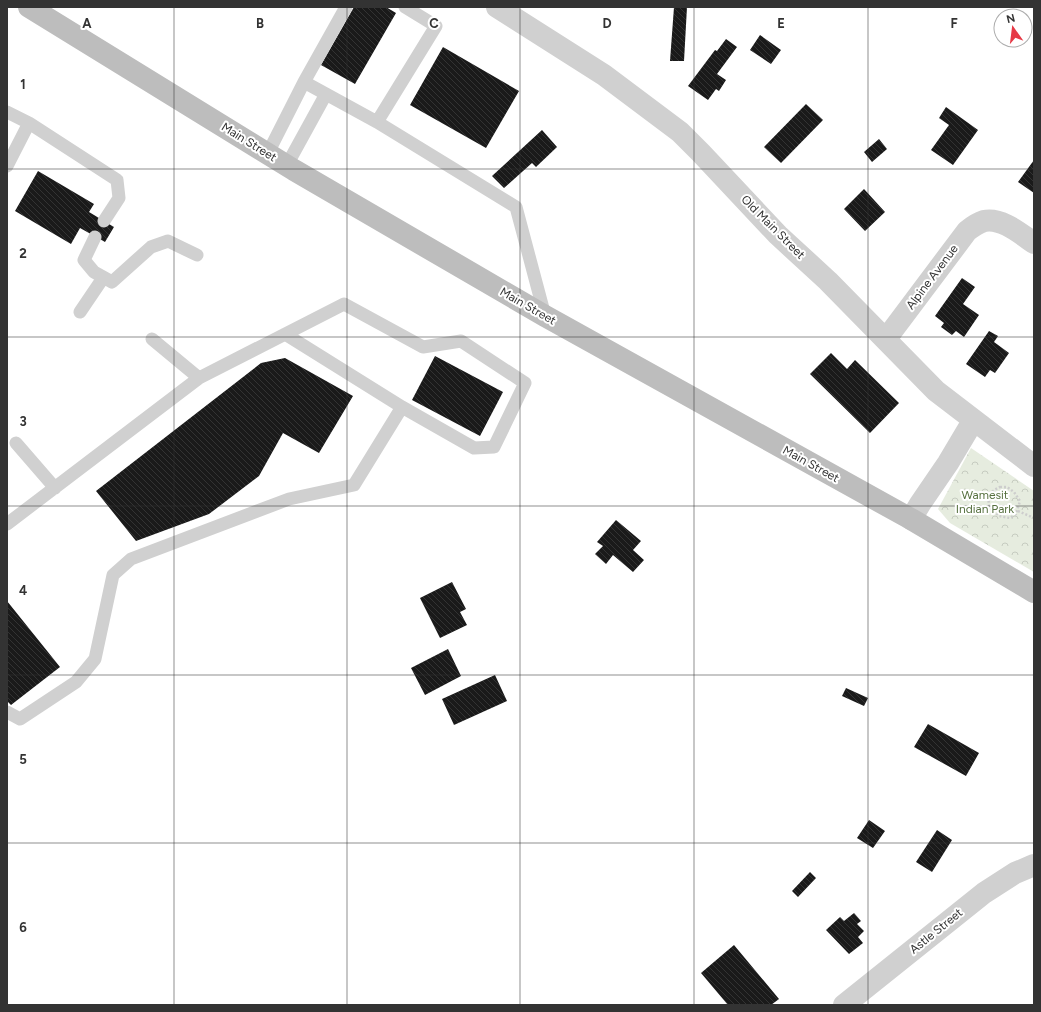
<svg xmlns="http://www.w3.org/2000/svg" width="1041" height="1012" font-family="Figtree,sans-serif">
	<defs>
		<pattern id="park-crowns" width="20" height="18" patternUnits="userSpaceOnUse"><rect width="20" height="18" fill="#e6ecdf"/><path d="M2 6a3 3 0 1 1 6 0M12 15a3 3 0 1 1 6 0" fill="none" stroke="#c6cbc0"/></pattern>
		<pattern id="building-back-hatch" width="6" height="6" patternUnits="userSpaceOnUse"><rect width="6" height="6" fill="#1a1a1a"/><path d="M-1 5l2 2M0 0l6 6M5-1l2 2" fill="none" stroke="#333"/></pattern>
	</defs>
	<rect width="100%" height="100%" fill="#fff"/>
	<!-- park -->
	<path fill="url(#park-crowns)" d="M971 448 1034 491V572L950 523 938 509Z"/>
	<!-- building -->
	<path fill="url(#building-back-hatch)" d="M354 7H386L396 13 355 84 321 65Z
		M674 7H687L684 61H670Z
		M760 35 781 50 771 64 750 50Z
		M726 39 737 47 717 74 726 80 719 91 716 89 708 100 688 86 715 50 717 51Z
		M443 47 519 91 486 148 410 105Z
		M806 104 823 120 781 163 764 147Z
		M946 107 978 130 953 165 931 150 949 125 939 118Z
		M542 130 557 147 536 167 532 163 504 188 492 176Z
		M879 139 887 149 872 162 864 152Z
		M1034 160V193L1018 182Z
		M38 171 94 204 89 212 114 227 105 242 80 228 71 244 15 211Z
		M864 189 885 212 865 231 844 209Z
		M962 278 975 287 963 304 979 315 964 337 956 331 952 335 941 327 944 323 935 316Z
		M989 331 998 336 994 342 1009 353 995 373 990 370 985 377 966 364Z
		M831 353 847 369 855 360 899 403 870 433 810 374Z
		M435 356 503 392 480 436 412 400Z
		M285 358 353 396 319 453 283 433 259 476 209 514 136 541 96 491 261 363Z
		M616 520 641 541 633 550 644 560 633 572 613 555 606 564 595 554 603 546 597 542Z
		M452 582 466 609 460 612 467 625 440 638 420 598Z
		M7 601 60 667 11 705 7 701Z
		M448 649 461 676 425 695 411 668Z
		M495 675 507 701 454 725 442 699Z
		M846 688 868 698 864 706 842 696Z
		M928 724 979 753 966 776 914 747Z
		M869 820 885 831 873 848 857 838Z
		M937 830 952 840 932 872 916 862Z
		M810 872 816 878 798 897 792 891Z
		M854 913 861 921 857 924 864 931 858 937 863 943 849 954 826 930 840 917 844 921Z
		M734 945 779 999 771 1005H728L701 973Z"/>
	<g fill="none" stroke-linecap="round" stroke-linejoin="round">
		<!-- path -->
		<path stroke="#cdcdcd" stroke-width="2.5" stroke-dasharray="2 2" stroke-linecap="butt" d="M1000 487H1007L1014 492 1020 501 1016 514 1010 518 999 516 989 507C988 496 989 492 1000 487Z
			M1018 511 1034 518"/>
		<!-- service -->
		<path stroke="#d0d0d0" stroke-width="13" d="M405 7 436 26 377 122 516 207 545 316
			M304 82 377 122
			M7 112 29 123 117 180 119 198 104 221
			M268 153 304 82 346 7
			M287 165 326 94
			M7 166 29 123
			M95 237 84 260 94 272 112 282 151 247 168 241 197 255
			M80 312 103 278
			M199 378 344 304 423 347 461 341 525 383 494 447 474 448 402 407 285 334
			M16 443 55 488
			M7 524 199 378 152 339
			M7 712 20 719 76 682 95 659 113 575 131 559 289 499 354 485 402 407"/>
		<!-- minor -->
		<path stroke="#d0d0d0" stroke-width="22" d="M497 7 604 75 680 132 701 153 778 235 828 281 936 391 1034 466
			M886 339 967 231C972 227 978 223 984 221 1001 217 1021 234 1034 243
			M911 519 920 504 948 463 973 421"/>
		<!-- tertiary -->
		<path stroke="#d0d0d0" stroke-width="22" d="M844 1005 984 893 1015 873 1034 865"/>
		<!-- secondary -->
		<path stroke="#bdbdbd" stroke-width="22" d="M29 7 294 170 545 316 911 519 1034 592"/>
	</g>
	<!-- grid -->
	<path fill="none" stroke="#333" stroke-width="1" stroke-opacity="0.55" d="M174 7V1005M347 7V1005M520 7V1005M694 7V1005M868 7V1005M7 169H1034M7 337H1034M7 506H1034M7 675H1034M7 843H1034"/>
	<g text-anchor="middle" dominant-baseline="central" stroke-width="4" stroke-linejoin="round" paint-order="stroke">
		<!-- street labels -->
		<g font-size="12" fill="#333" stroke="#fff">
			<text transform="translate(249 142) rotate(32)">Main Street</text>
			<text transform="translate(773 227) rotate(45)">Old Main Street</text>
			<text transform="translate(932 277) rotate(-53)">Alpine Avenue</text>
			<text transform="translate(528 306) rotate(30)">Main Street</text>
			<text transform="translate(811 464) rotate(29)">Main Street</text>
			<text transform="translate(936 931) rotate(-39)">Astle Street</text>
		</g>
		<!-- park labels -->
		<g font-size="12" fill="#56703f" stroke="#fff">
			<text x="985" y="495">Wamesit<tspan x="985" dy="14">Indian Park</tspan></text>
		</g>
	</g>
	<g font-size="13" text-anchor="middle" font-weight="bold" fill="#333" stroke="#fff" stroke-width="4" stroke-linejoin="round" paint-order="stroke">
		<text x="87" y="28">A</text>
		<text x="260" y="28">B</text>
		<text x="434" y="28">C</text>
		<text x="607" y="28">D</text>
		<text x="781" y="28">E</text>
		<text x="954" y="28">F</text>
		<text x="23" y="89">1</text>
		<text x="23" y="258">2</text>
		<text x="23" y="426">3</text>
		<text x="23" y="595">4</text>
		<text x="23" y="764">5</text>
		<text x="23" y="932">6</text>
	</g>
	<!-- border -->
	<rect width="1041" height="1012" fill="none" stroke="#333333" stroke-width="16"/>
	<!-- north arrow -->
	<g transform="translate(1013 28) rotate(346)"><circle r="19" fill="#ffffff" stroke="#adadad"/>
	<path d="M0-3L7 15L0 10L-7 15Z" fill="#e63946"/>
	<text y="-6" font-size="11" font-weight="bold" text-anchor="middle" fill="#333333">N</text>
	</g>
</svg>
